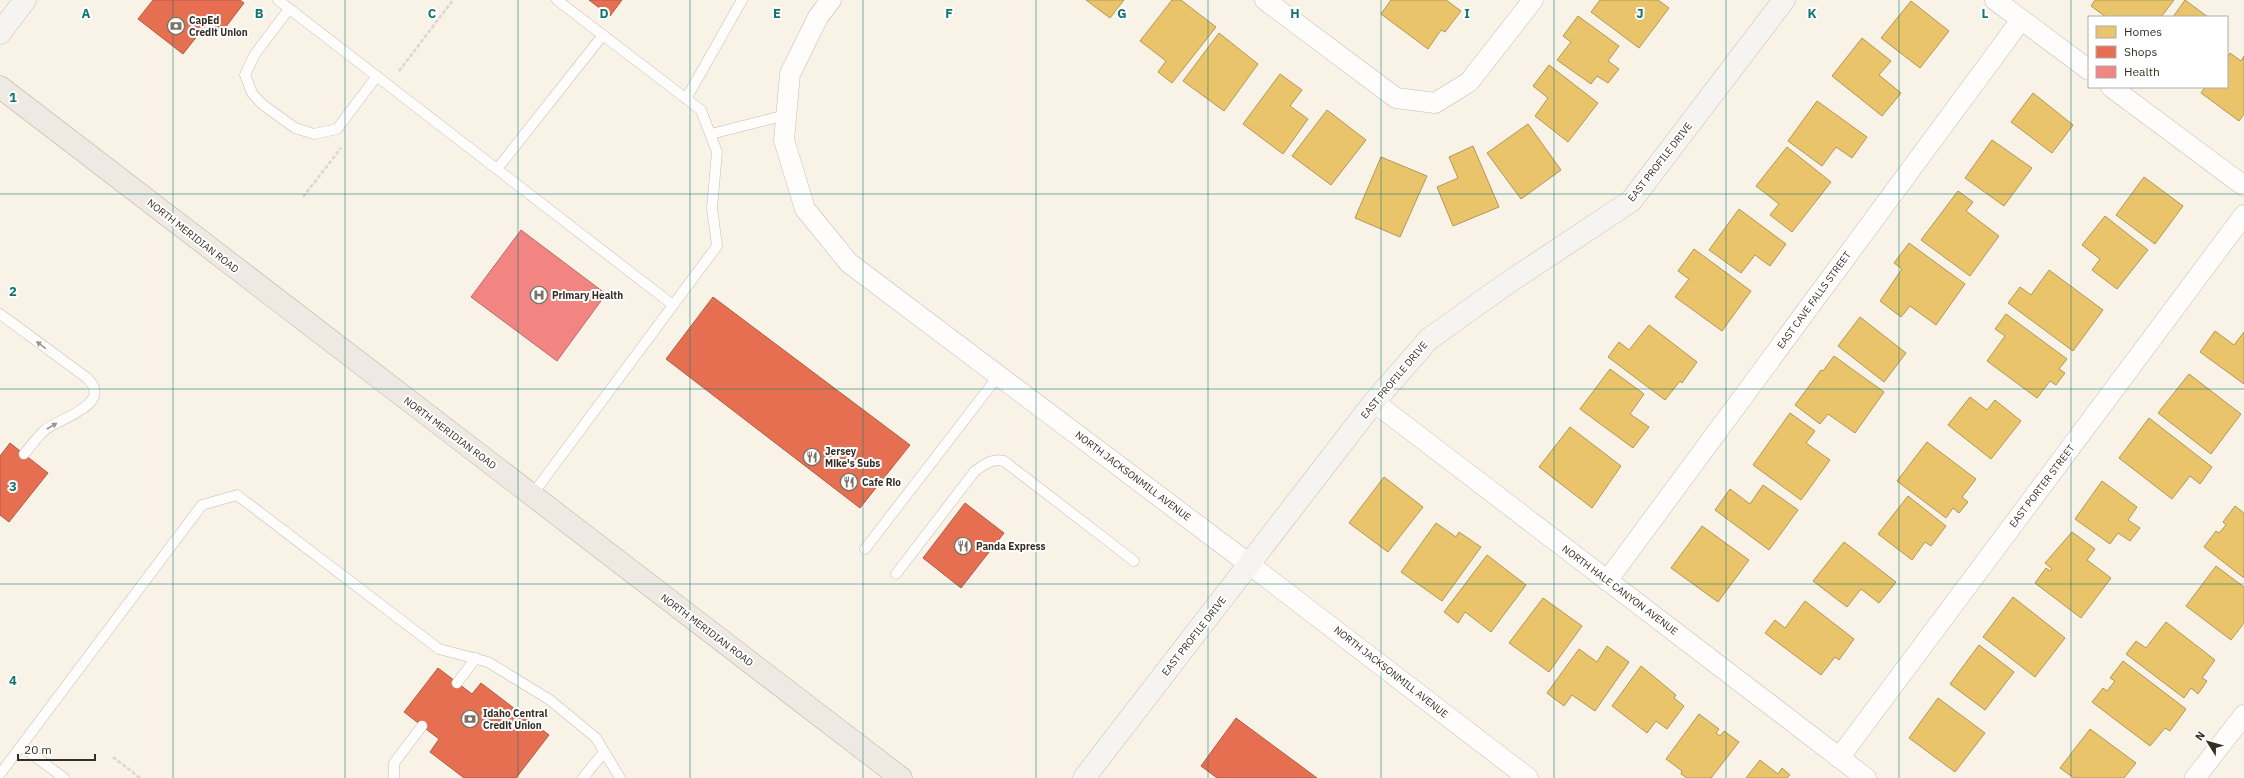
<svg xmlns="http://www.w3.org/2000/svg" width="2244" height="778" font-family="'IBM Plex Sans',sans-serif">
	<rect width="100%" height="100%" fill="#f8f2e7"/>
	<!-- homes -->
	<path fill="#e9c46a" stroke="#b49755" d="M1086 0H1124L1110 18Z
		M1172 0H1181L1216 27 1172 83 1158 72 1166 61 1140 41Z
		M1391 0H1446L1461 11 1445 32 1441 30 1428 49 1381 14Z
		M1600 0H1658L1669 8 1639 48 1591 12Z
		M2095 0H2174L2161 17H2106L2091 6Z
		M2185 0 2208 17H2173Z
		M1911 1 1949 31 1920 68 1881 38Z
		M1578 16 1619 46 1608 61 1619 69 1608 83 1597 76 1591 84 1557 60 1571 42 1563 36Z
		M1219 33 1258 64 1224 111 1183 81Z
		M1862 38 1891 61 1879 75 1901 93 1882 116 1832 76Z
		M2230 53 2241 61 2244 56V114L2239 121 2201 93 2205 87H2227V58Z
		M1549 65 1598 103 1568 142 1535 116 1548 98 1533 86Z
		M1280 74 1302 90 1290 106 1308 119 1283 154 1243 124Z
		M2033 93 2073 125 2052 153 2011 122Z
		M1817 101 1867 137 1852 158 1836 147 1822 166 1788 141Z
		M1327 110 1366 140 1331 185 1292 156Z
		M1528 124 1561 170 1521 199 1487 153Z
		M1992 140 2032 168 2004 206 1965 178Z
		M1473 146 1499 207 1453 226 1437 187 1458 178 1449 157Z
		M1787 147 1831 182 1792 232 1770 215 1779 204 1756 186Z
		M1381 157 1427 176 1400 237 1355 218Z
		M2144 177 2183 206 2155 244 2116 215Z
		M1958 191 1973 202 1966 211 1999 236 1970 276 1921 240Z
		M1739 209 1786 244 1770 266 1755 255 1741 273 1709 250Z
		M2105 216 2148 250 2117 289 2092 270 2100 259 2082 245Z
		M1909 243 1965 284 1936 325 1910 306 1901 317 1880 301 1902 269 1894 263Z
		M1694 249 1751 291 1722 331 1675 297 1689 279 1678 271Z
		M2049 270 2103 310 2073 351 2008 303 2020 287 2031 295Z
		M2006 314 2067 359 2059 369 2065 373 2056 385 2050 381 2037 398 1987 361 2005 336 1995 329Z
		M1860 317 1906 353 1884 382 1838 346Z
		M1649 325 1697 362 1682 383 1680 381 1665 400 1608 357 1619 342 1629 350Z
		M2215 331 2234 345 2244 332V384L2200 352Z
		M1834 356 1884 392 1855 433 1828 414 1820 424 1795 405 1821 370 1823 371Z
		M1610 369 1644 394 1630 414 1649 427 1633 448 1580 409Z
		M2189 374 2241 414 2211 454 2158 413Z
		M1970 397 1987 410 1995 400 2021 421 1991 459 1948 425Z
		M1790 413 1815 431 1806 443 1830 460 1801 500 1753 465Z
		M2149 418 2212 467 2200 484 2190 476 2172 499 2119 458Z
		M1570 427 1621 466 1592 508 1539 467Z
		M1927 442 1976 479 1962 497 1968 502 1959 513 1953 508 1946 518 1897 481Z
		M1384 477 1423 507 1388 552 1349 523Z
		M2102 481 2137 507 2128 520 2140 528 2130 541 2118 533 2110 544 2075 519Z
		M1763 485 1798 510 1769 550 1715 510 1730 489 1750 504Z
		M1908 496 1946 526 1931 546 1925 542 1912 560 1878 534Z
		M2235 506 2244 513V578L2204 547 2216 531 2219 533 2226 525 2223 522Z
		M1436 523 1456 537 1459 532 1481 547 1442 601 1401 572Z
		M1702 526 1749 560 1718 602 1671 568Z
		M2072 532 2095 549 2087 560 2111 578 2081 618 2035 583 2046 568 2050 571 2052 569 2045 563Z
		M1844 542 1896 582 1879 603 1861 589 1847 607 1813 581Z
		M1487 555 1526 585 1491 632 1465 612 1458 623 1444 612Z
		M2216 566 2244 587V623L2231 640 2186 606Z
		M2013 597 2065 638 2035 677 1983 637Z
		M1543 598 1582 626 1549 672 1509 643Z
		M1805 601 1854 639 1839 660 1835 657 1821 675 1765 633 1775 620 1785 628Z
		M2166 622 2215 660 2202 678 2207 681 2198 694 2191 688 2184 698 2126 654 2136 641 2146 648Z
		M1979 645 2014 672 1985 710 1950 684Z
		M1607 646 1629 662 1595 711 1572 695 1564 706 1547 693 1579 649 1597 662Z
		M2123 661 2186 709 2170 731 2165 728 2150 746 2092 702 2103 688 2107 691 2115 681 2110 678Z
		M1641 666 1676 695 1674 698 1684 706 1667 729 1656 721 1647 733 1612 706Z
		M1938 698 1985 733 1955 772 1909 738Z
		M1699 714 1719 729 1716 733 1720 736 1724 731 1739 742 1711 778H1687L1681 774 1682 771 1666 759Z
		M2090 729 2136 763 2124 778H2074L2060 768Z
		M1760 760 1778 774 1782 768 1790 775 1787 778H1746Z"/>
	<!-- shops -->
	<path fill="#e76f51" stroke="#b25c44" d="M153 0H240L244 3 222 32 209 21 183 54 138 19Z
		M589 0H622L610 16Z
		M713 297 910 445 860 508 666 359Z
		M10 443 48 473 9 522 0 515V456Z
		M965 503 1004 533 961 588 923 558Z
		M438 668 472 694 481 683 549 735 516 778H464L430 752 439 739 404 712Z
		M1236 718 1317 778H1217L1201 766Z"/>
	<!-- health -->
	<path fill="#f28482" stroke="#ba6a66" d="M521 230 606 294 557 361 471 297Z"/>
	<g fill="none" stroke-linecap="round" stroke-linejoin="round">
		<defs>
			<path id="lane" d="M278 0 673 305
				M289 9 255 54 245 75 252 93 262 104 295 128 314 134 337 129 377 76
				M686 99 742 0
				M711 134 786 115
				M497 169 603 35
				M0 314 87 378C115 404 58 419 45 430 37 437 31 446 24 454
				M532 495 717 246 712 208 717 152 701 110 557 0
				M865 549 999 375
				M896 574 975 471C985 464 992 458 1004 461L1134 561
				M457 683 476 658
				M21 746 64 778
				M0 774 202 505 237 495 439 649 488 662 550 700 596 738 620 778
				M394 778V763L422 726
				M583 778 604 752"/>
			<path id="street" d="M831 0 818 17 790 74 784 140 805 209 849 263 1249 564 1528 778
				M1265 0 1396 98 1435 103 1469 82 1533 0
				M1995 0 2089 70
				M2111 87 2244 186
				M1374 402 1866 778
				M1607 581 2021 20
				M1839 758 2244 215
				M2195 778 2244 715"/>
			<path id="secondary" d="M0 33 25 0
				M1084 778 1374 402 1429 339 1506 284 1631 201 1784 0"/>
			<path id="primary" d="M0 87 901 778"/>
		</defs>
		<!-- lane casing -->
		<use href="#lane" stroke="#c4beb4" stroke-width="11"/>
		<!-- street casing -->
		<use href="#street" stroke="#c4beb4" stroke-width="21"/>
		<!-- secondary casing -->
		<use href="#secondary" stroke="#c4beb4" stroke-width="23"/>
		<!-- primary casing -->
		<use href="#primary" stroke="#b8aea1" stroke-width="23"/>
		<!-- path -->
		<path stroke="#d9d7d3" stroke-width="2.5" stroke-dasharray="4 2" stroke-linecap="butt" d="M399 71 453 0
			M303 197 341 148
			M113 757 140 778"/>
		<!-- lane -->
		<use href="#lane" stroke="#fefdfb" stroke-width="10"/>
		<!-- street -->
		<use href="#street" stroke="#fefdfb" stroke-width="20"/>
		<!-- secondary -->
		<use href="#secondary" stroke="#f6f4f0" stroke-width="22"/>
		<!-- primary -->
		<use href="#primary" stroke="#eeeae3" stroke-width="22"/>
	</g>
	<!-- one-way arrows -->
	<defs><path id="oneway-solid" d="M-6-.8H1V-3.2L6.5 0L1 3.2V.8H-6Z"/></defs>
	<g fill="#9a9690">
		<use href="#oneway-solid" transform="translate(41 345) rotate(-143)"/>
		<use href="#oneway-solid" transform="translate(52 426) rotate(-30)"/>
	</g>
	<!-- grid -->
	<path fill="none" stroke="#0f766e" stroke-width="1" stroke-opacity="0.55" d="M173 0V778M345 0V778M518 0V778M690 0V778M863 0V778M1036 0V778M1208 0V778M1381 0V778M1554 0V778M1726 0V778M1899 0V778M2071 0V778M0 194H2244M0 389H2244M0 584H2244"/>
	<!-- icons -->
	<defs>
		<symbol id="bank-ring" viewBox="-11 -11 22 22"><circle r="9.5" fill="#fff" stroke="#7b7368" stroke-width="1.5"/><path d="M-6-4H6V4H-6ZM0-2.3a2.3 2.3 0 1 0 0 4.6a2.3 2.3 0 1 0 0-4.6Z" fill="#7b7368"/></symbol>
		<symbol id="hospital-ring" viewBox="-11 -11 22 22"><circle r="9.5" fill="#fff" stroke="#7b7368" stroke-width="1.5"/><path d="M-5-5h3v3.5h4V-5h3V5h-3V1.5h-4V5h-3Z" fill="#7b7368"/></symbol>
		<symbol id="restaurant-ring" viewBox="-11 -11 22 22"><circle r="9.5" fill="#fff" stroke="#7b7368" stroke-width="1.5"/><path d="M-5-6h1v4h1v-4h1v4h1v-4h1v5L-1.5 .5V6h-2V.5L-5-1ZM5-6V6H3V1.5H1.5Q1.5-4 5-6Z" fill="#7b7368"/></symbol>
	</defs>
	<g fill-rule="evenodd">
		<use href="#bank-ring" x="166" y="16" width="20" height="20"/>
		<use href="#hospital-ring" x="529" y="285" width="20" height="20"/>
		<use href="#restaurant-ring" x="802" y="447" width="20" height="20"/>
		<use href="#restaurant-ring" x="839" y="472" width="20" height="20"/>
		<use href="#restaurant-ring" x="953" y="536" width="20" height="20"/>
		<use href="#bank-ring" x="460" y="709" width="20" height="20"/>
	</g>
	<g text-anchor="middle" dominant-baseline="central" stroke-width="4" stroke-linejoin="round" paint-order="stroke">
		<!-- poi labels -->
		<g font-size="10" font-weight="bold" fill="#372f24" stroke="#fff" text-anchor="start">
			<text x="189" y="20">CapEd<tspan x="189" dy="12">Credit Union</tspan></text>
			<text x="552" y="295">Primary Health</text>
			<text x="825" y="451">Jersey<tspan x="825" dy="12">Mike's Subs</tspan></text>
			<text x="862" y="482">Cafe Rio</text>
			<text x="976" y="546">Panda Express</text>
			<text x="483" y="713">Idaho Central<tspan x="483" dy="12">Credit Union</tspan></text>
		</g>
		<!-- street labels -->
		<g font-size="10" fill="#372f24" stroke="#fff">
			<text transform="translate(1660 162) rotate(-52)">EAST PROFILE DRIVE</text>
			<text transform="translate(193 236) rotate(38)">NORTH MERIDIAN ROAD</text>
			<text transform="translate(1814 300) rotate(-54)">EAST CAVE FALLS STREET</text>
			<text transform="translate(1394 380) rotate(-50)">EAST PROFILE DRIVE</text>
			<text transform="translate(450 433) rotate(37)">NORTH MERIDIAN ROAD</text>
			<text transform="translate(1133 476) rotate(37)">NORTH JACKSONMILL AVENUE</text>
			<text transform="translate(2042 486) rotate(-53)">EAST PORTER STREET</text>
			<text transform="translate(1620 590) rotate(37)">NORTH HALE CANYON AVENUE</text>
			<text transform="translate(707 630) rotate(37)">NORTH MERIDIAN ROAD</text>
			<text transform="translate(1194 636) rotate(-52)">EAST PROFILE DRIVE</text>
			<text transform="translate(1391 672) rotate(38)">NORTH JACKSONMILL AVENUE</text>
		</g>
	</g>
	<g font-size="13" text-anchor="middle" font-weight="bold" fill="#0f766e" stroke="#fff" stroke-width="4" stroke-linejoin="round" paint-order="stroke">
		<text x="86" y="18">A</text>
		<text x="259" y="18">B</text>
		<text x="432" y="18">C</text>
		<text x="604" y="18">D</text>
		<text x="777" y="18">E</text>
		<text x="949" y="18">F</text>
		<text x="1122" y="18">G</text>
		<text x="1295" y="18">H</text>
		<text x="1467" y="18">I</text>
		<text x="1640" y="18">J</text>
		<text x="1812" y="18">K</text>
		<text x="1985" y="18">L</text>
		<text x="13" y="102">1</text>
		<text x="13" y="296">2</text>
		<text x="13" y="491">3</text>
		<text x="13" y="685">4</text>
	</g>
	<!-- legend -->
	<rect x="2088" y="16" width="140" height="72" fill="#ffffff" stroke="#afaca7"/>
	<rect x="2096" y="26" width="20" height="12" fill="#e9c46a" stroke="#afaca7"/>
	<text x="2124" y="36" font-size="12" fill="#372f24">Homes</text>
	<rect x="2096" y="46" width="20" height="12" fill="#e76f51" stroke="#afaca7"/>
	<text x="2124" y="56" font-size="12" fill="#372f24">Shops</text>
	<rect x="2096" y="66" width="20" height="12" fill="#f28482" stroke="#afaca7"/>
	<text x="2124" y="76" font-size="12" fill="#372f24">Health</text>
	<!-- north arrow -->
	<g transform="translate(2208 742) rotate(307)" stroke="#ffffff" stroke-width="3" paint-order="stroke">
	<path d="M0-3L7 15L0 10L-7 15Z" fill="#372f24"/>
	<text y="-6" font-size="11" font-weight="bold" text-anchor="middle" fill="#372f24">N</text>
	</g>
	<!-- scale -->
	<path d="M18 754v6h77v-6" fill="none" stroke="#372f24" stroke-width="2"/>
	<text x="24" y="754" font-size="12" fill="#372f24" stroke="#ffffff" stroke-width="3" paint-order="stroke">20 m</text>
</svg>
